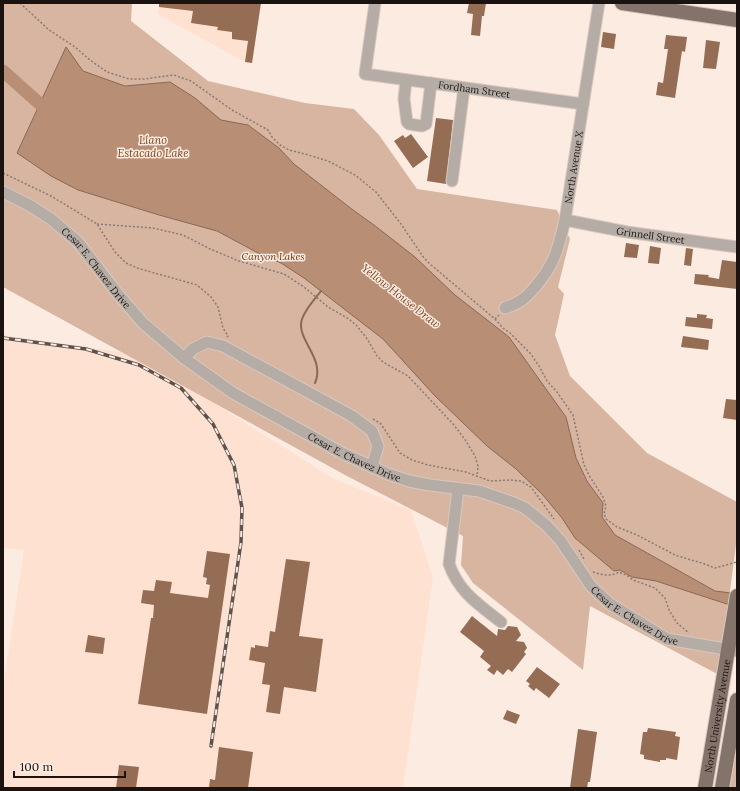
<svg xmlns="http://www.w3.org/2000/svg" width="740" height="791" font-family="Lora,serif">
	<rect width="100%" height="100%" fill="#fcebe1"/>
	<!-- built -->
	<path fill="#fee1d1" d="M159 3H261L252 63 245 62 157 14 159 9Z
		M3 335 121 352 204 397 334 479 411 510 433 577 403 788H3V688L24 550 3 548Z"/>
	<!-- green -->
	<path fill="#d7b5a1" d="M3 3H132L131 21 208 81 305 103 354 109 379 135 417 189 557 210 570 239 558 287 564 294 555 335 570 376 647 453 737 502V537L719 675 590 606 583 670 473 583 461 565 463 536 347 476 3 287Z
		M737 745V788H730Z"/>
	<!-- water -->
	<path fill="#b88e75" stroke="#896956" d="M66 47 83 71 125 86 170 82 195 98 221 120 248 125 279 148 294 164 353 210 374 225 415 257 455 295 509 337 551 396 566 417 576 458 587 481 603 503 602 517 615 535 715 591 731 593 730 605 656 581 632 577 620 570 614 571 575 538 562 518 542 494 516 469 487 446 435 396 383 339 304 278 281 263 260 254 217 231 159 215 78 190 51 176 17 153Z"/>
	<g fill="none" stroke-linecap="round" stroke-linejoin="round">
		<!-- stream -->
		<path stroke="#896956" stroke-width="2" d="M315 383C326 358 295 339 302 319 306 308 314 300 321 291"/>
		<!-- river -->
		<path stroke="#b88e75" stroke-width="13" d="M3 71 40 104 56 111"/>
	</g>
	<!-- building -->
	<path fill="#956d55" d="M159 3H261L252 63 245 62 248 41 232 39V32L217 30 218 27 191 23 193 11 159 7Z
		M469 3H486L484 16H482L480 36 471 35 473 14 467 13Z
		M603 32 616 34 614 49 601 47Z
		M666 35 687 37 685 52 682 51 675 98 656 95 658 82 663 83 668 49H664Z
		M706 40 720 42 716 69 703 68Z
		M436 118 453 120 446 184 427 181Z
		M411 134 428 157 413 168 394 141 403 135 405 138Z
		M626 243 639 245 637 258 624 257Z
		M650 246 661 248 659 264 648 263Z
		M686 248 693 249 691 266 684 265Z
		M722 260 737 262V289L694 284 695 274 709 275 708 277 719 279Z
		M697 314 707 315 706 318 713 319 712 329 685 326 686 317 697 318Z
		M683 336 709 340 708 350 681 347Z
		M726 399 737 400V420L723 418Z
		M207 551 230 554 207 714 138 704 151 618H153L154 605 141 603 143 590 154 591 156 580 172 582 170 593 208 598 210 585 206 584 207 578 203 577Z
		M286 559 310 562 299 636 323 639 316 692 284 687 280 714 266 712 270 685 262 684 265 663 249 660 251 647 255 648V645L268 647 270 631 275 632Z
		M472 616 497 636 498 629 505 630 508 626 517 627 521 635 516 641 524 642 527 648 524 652 526 654 512 672 508 669 503 675 497 670 494 675 487 670 491 666 480 657 484 651 460 632Z
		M88 635 105 638 103 654 85 652Z
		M537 667 560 684 549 698 536 688 534 691 528 686 530 684 526 681Z
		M507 710 520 715 516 724 503 719Z
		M648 728 676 732 675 736 680 737 677 760 666 758V760H660V762L644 759V755L640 754 643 732H647Z
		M578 729 597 732 590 782H588L587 788H570Z
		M219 747 253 752 248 788H209L210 779 215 780Z
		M119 765 139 767 136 788H116Z"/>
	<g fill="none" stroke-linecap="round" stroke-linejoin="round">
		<defs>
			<g id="minor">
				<path id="s1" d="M375 3 365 74 583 104"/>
				<path d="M406 80 404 99 407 122 409 124 422 126 426 124 431 83"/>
				<path d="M452 181 464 88"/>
				<path id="s2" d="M3 192 29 205 51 219 78 242 117 293 143 323 184 358 233 393 342 453 388 474 409 481 430 485 479 491 514 503 525 508 546 525 560 540 591 586 610 604 667 639 737 651"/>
				<path id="s3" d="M565 220 627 232 737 247"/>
				<path id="s4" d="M505 308C519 303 525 299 535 287 555 264 558 249 565 220L599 3"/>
				<path d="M184 358 193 349 207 342 223 346 352 416 372 431 378 446 372 467"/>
				<path d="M458 489 449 564C459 592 478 604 501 622"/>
			</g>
			<g id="major">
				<path d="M622 3 737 20"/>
				<path id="s5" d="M705 788 737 596"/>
				<path d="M722 788 737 700"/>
			</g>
		</defs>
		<!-- minor casing -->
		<use href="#minor" stroke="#d8c8bf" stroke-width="13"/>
		<!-- major casing -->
		<use href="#major" stroke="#d8c8bf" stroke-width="16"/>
		<!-- path -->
		<path stroke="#877b74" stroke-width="1.5" stroke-dasharray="2 2" stroke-linecap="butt" d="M20 3 49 30 75 47 90 60 107 72 129 79H144L174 75 191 81 232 110 268 130 272 137 280 145 289 150 312 156 328 161 355 175 376 192 401 224 424 258 430 264 495 319 499 315
			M3 173 51 196 97 224 115 252 126 263 137 268 197 285 211 297 218 307 223 328 228 336 227 337
			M97 224 153 228 183 235 210 249 239 261 284 274 304 287 328 307 349 319 357 326 368 340 377 356 383 362 408 376 454 425 466 441 475 456 478 466 477 477
			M495 319 503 328 510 333 530 353 539 366 547 381 557 392 573 415 584 465 590 477 603 497 606 506 604 514 606 519 617 527 637 535 675 555 691 560 702 563 715 568 737 562
			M373 419 381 424 400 453 412 460 428 465 466 472 490 481 510 480 521 481 531 487 554 519
			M579 550 584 559
			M593 572C602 575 611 577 619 572L628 576 633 580 655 588 665 598 669 610 677 623 689 633"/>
		<!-- minor -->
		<use href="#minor" stroke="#b5aca6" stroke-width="11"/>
		<!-- major -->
		<use href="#major" stroke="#83736a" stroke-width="14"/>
		<defs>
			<path id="rail" d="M3 338 86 349 139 365 181 388 213 424 234 465 242 508 241 542 211 746"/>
		</defs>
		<!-- rail casing -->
		<use href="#rail" stroke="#5d534e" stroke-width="3.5"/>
		<!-- rail -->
		<use href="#rail" stroke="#fcebe1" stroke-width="2" stroke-dasharray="6" stroke-linecap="butt"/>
	</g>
	<g text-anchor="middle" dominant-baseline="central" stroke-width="3" stroke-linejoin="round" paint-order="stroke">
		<!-- street labels -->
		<g font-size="10" fill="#1a130f" stroke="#fcebe1">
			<text stroke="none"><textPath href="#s1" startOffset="182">Fordham Street</textPath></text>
			<text stroke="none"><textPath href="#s4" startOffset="165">North Avenue X</textPath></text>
			<text stroke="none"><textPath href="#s3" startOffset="87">Grinnell Street</textPath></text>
			<text stroke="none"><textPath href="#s2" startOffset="122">Cesar E. Chavez Drive</textPath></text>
			<text stroke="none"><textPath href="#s2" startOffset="446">Cesar E. Chavez Drive</textPath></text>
			<text stroke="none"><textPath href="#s2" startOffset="782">Cesar E. Chavez Drive</textPath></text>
			<text stroke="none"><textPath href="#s5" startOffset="73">North University Avenue</textPath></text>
		</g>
		<!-- park labels -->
		<g font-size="10" font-style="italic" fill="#6b350c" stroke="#fcebe1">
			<text x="273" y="256">Canyon Lakes</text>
		</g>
		<!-- water labels -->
		<g font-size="11" font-style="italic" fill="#7c441f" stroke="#fcebe1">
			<text x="153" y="140">Llano<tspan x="153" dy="13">Estacado Lake</tspan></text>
			<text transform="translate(401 296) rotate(38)">Yellow House Draw</text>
		</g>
	</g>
	<!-- border -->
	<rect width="740" height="791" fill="none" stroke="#1a130f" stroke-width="8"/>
	<!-- scale -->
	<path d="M14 771v6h111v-6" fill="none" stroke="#1a130f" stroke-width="2"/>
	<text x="20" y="771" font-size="12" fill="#1a130f" stroke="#fcebe1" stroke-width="3" paint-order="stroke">100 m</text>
</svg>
